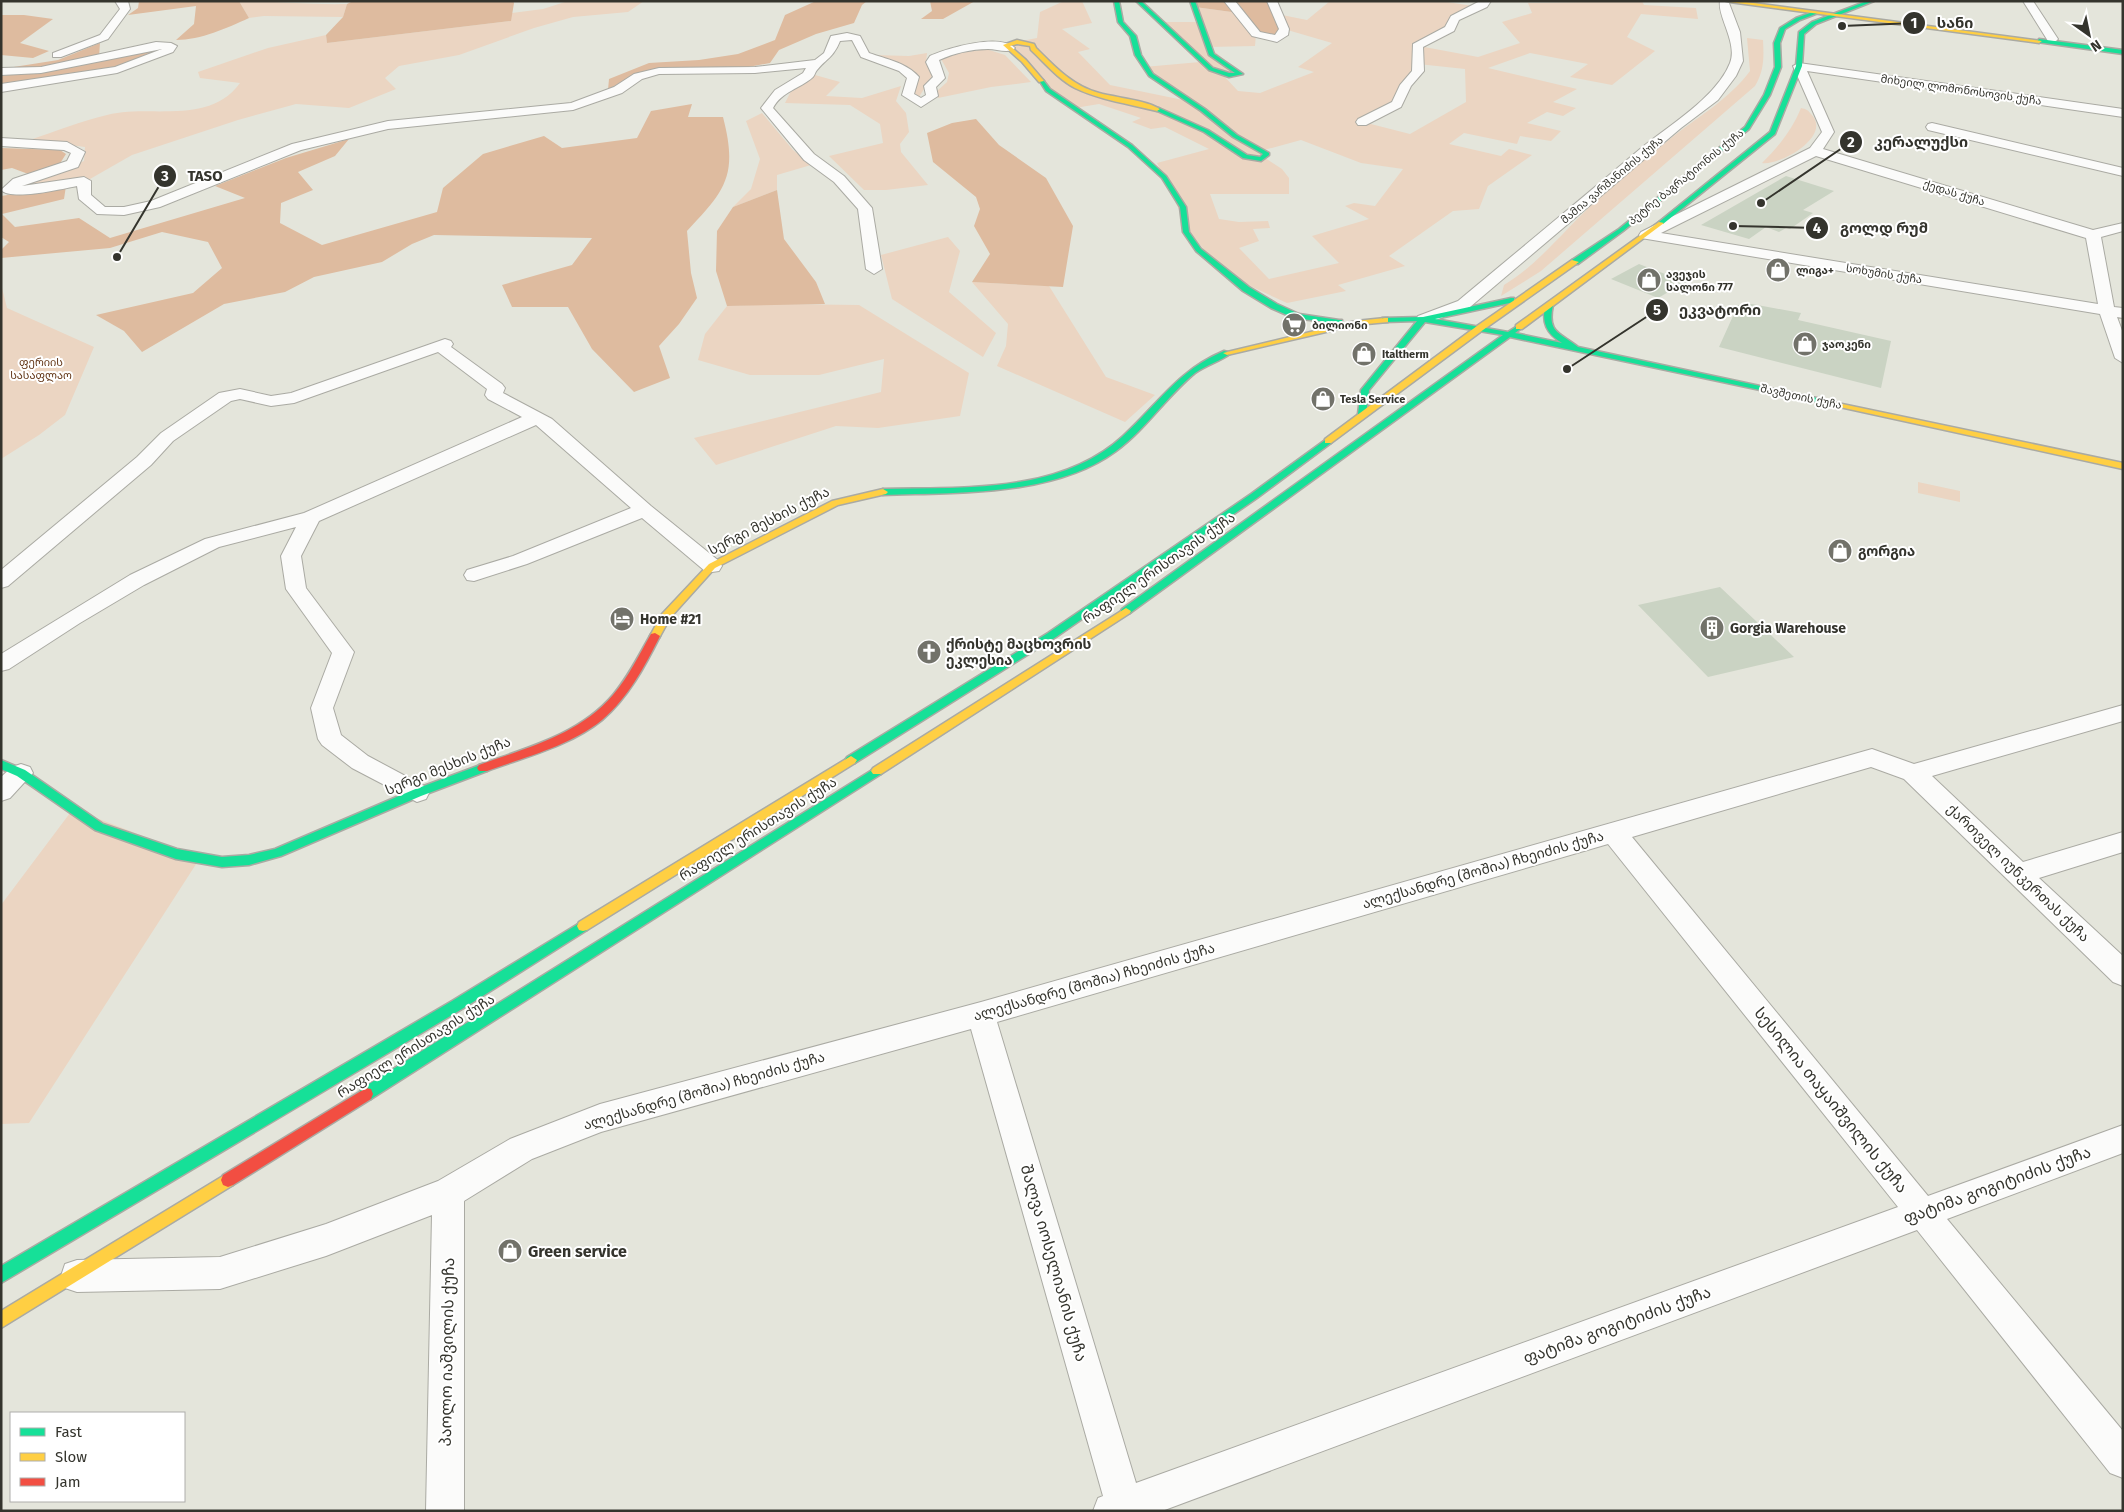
<svg xmlns="http://www.w3.org/2000/svg" width="2124" height="1512" font-family="'Fira Sans','Noto Sans Georgian',sans-serif">
	<rect width="100%" height="100%" fill="#e4e5db"/>
	<!-- green -->
	<path fill="#ebd5c2" fill-rule="evenodd" d="M239 1C275 1 311 5 347 4L343 17 264 16 249 18Z
		M568 1H644L628 12 573 17 534 28 459 55 399 66 385 78 396 89 349 108 296 104 238 120 132 155 90 179 31 187 30 183 84 161 85 147 30 140C56 131 81 121 107 115 151 104 209 126 240 83L200 78 198 72 268 48 326 35 327 43 510 21 512 13 543 9Z
		M1064 1H1082L1092 23 1062 29 1090 49 1078 52 1110 85 1188 101 1144 67 1200 62 1160 22H1197L1195 7 1239 13 1256 34 1255 46 1209 47 1237 70 1222 74 1238 91 1260 93 1314 72 1298 67 1332 43 1284 29 1277 14 1307 20 1330 1H1441L1479 7 1455 18 1450 29 1419 46 1478 57 1520 43 1502 22 1532 13 1528 3 1642 1 1644 5 1696 8 1698 19 1641 14 1627 37 1655 51 1612 85 1570 77 1588 64 1530 53 1488 68 1577 89 1553 102 1576 108 1563 116 1547 112 1527 123 1561 131 1551 141 1520 136 1517 144 1464 133 1449 144 1501 156 1509 149 1532 155 1488 186 1479 209 1453 211 1389 256 1405 266 1338 285 1346 291 1287 303 1250 286 1205 251 1189 231 1157 163 1209 149 1165 127 1151 129 1132 122 1141 118 1099 104 1075 108 1062 100 1010 43 1037 38 1040 12ZM1418 64 1465 69 1466 102 1410 134 1363 122 1397 104ZM1301 140 1361 163 1403 169 1375 206 1354 203 1345 206 1369 219 1312 236 1339 263 1269 279 1239 248 1259 241 1253 229 1270 228 1268 221 1239 222 1219 219 1210 194H1289V178L1282 169 1265 158 1264 150Z
		M1747 38 1763 40C1764 58 1764 71 1755 86L1541 271 1501 296 1504 285C1539 264 1565 229 1596 201 1621 178 1648 156 1675 135 1701 115 1730 98 1750 71Z
		M986 49 1005 55 1031 82 991 87 938 98 936 92 947 82 949 73 941 59 954 54Z
		M927 53 926 63 932 76 919 97 914 96 918 78 873 55 909 56Z
		M815 75 840 82 826 96 862 98 901 86 896 101 906 113 909 132 900 144 901 152 928 185 886 190H864L829 156 883 143 880 124 850 105 785 103 791 91Z
		M1801 108C1806 109 1808 110 1811 114 1833 136 1780 166 1762 163 1779 146 1792 130 1801 108Z
		M762 113 793 150 811 165 777 175V190L733 207 751 189 760 159 746 121Z
		M948 237 960 251 949 292 996 333 983 357 892 299 881 255Z
		M972 282 1049 286 1106 377 1155 395 1125 422 997 366 1006 346 1008 324Z
		M1 284 7 308 94 347 65 415 39 435 1 459Z
		M773 304 859 305 969 373 960 416 878 428 836 426 716 465 694 438 881 392 884 359 819 375H750L698 360 705 334 727 306Z
		M1918 482 1960 491V502L1918 493Z
		M73 809 200 858 29 1123 1 1124V905Z"/>
	<!-- forest -->
	<path fill="#debb9f" d="M139 1H239L249 18C227 28 201 40 176 40L194 24 196 6 128 15 138 8Z
		M353 1H513L514 3 511 21 327 43 326 35 343 17 347 4Z
		M816 1H867L862 5 854 23 816 34 779 50 770 63 743 68 708 67 647 71 629 77 608 90 609 79 649 63 699 60 738 54 775 40 785 15Z
		M930 1H975L943 19H921L932 11Z
		M1192 1H1272L1284 29 1277 39 1256 34 1239 13 1195 7Z
		M1 15H24L53 19 20 43 49 51 33 58 1 55Z
		M100 43 99 57 27 69H1L58 60Z
		M145 49 154 51 113 69 1 84V76L62 69Z
		M692 104 688 117H723C738 175 726 190 687 231L691 273 697 298 679 324 659 346 670 378 634 392 592 349 568 307H512L502 285 572 265 592 238 434 235 412 244 382 262 314 277 285 292 224 304 142 352 124 331 96 315 193 293 222 268 208 242 162 232 110 248 1 258V250L9 242 1 237V196L66 186 64 199 2 214 15 227 79 218 110 238 245 198 215 186 286 158 349 139 335 156 298 172 313 190 281 203 280 223 322 245 437 212 443 188 483 154 544 136 562 148 637 138 651 111Z
		M976 119 999 145 1046 178 1073 226 1063 287 972 282 990 254 974 226 980 209 976 197 933 162 927 133 952 123Z
		M1 148 60 150 66 154 59 165 31 175 12 168 1 170Z
		M777 190 784 239 816 282 825 304 727 306 716 271 717 231 733 207Z"/>
	<!-- building -->
	<path fill="#cad3c3" d="M1786 176 1834 191 1803 210 1813 213 1790 229 1786 228 1779 232 1766 227 1749 239 1701 225Z
		M1639 264 1686 282 1658 298 1611 279Z
		M1752 304 1801 313 1798 320 1891 341 1881 388 1719 347 1738 305Z
		M1720 587 1794 657 1708 677 1638 605Z"/>
	<g fill="none" stroke-linecap="round" stroke-linejoin="round">
		<defs>
			<path id="street" d="M115 1H128L130 9 108 39 61 57H53V53L100 35 120 9Z
				M1224 1H1235L1260 32 1275 35 1279 29 1267 1H1277L1289 29 1288 35 1277 42 1252 36Z
				M1480 1H1491L1487 7 1459 20 1454 31 1423 47 1424 71 1411 86 1401 107 1366 125H1358L1356 122 1358 119 1392 102 1400 85 1412 71 1413 44 1445 27 1451 16Z
				M1720 1 1729 3 1740 32 1743 61 1736 76 1718 100 1681 128 1470 307 1430 322H1418L1416 319 1418 316 1458 301C1519 250 1580 200 1640 149 1668 126 1717 97 1730 63 1738 43 1717 16 1720 1Z
				M2023 1H2033L2058 39 2056 41H2048Z
				M847 33 860 36 869 53C886 59 907 63 919 77L914 94 921 98 926 95 924 86 933 77 926 62 930 56C948 48 999 33 1015 48 1009 54 997 49 988 49 971 49 955 53 939 60L945 78 936 87 938 96 921 107 902 95 907 78 899 71 861 57 852 40 840 41C833 58 827 58 817 70 815 72 815 75 813 77 800 89 782 91 773 108L814 154 844 176 872 208 882 269 874 274 866 269 858 209 834 182 804 160 761 108 775 90 803 73 806 68 755 73 659 74 642 79 622 93 573 110 388 129 301 150 160 207 124 215 97 214 79 199 77 186C62 189 11 201 1 190L13 179 67 161 71 153 64 150 1 146V138L67 142 85 152 78 167 22 186 84 177 91 181V195L105 207H124L151 201 292 144 388 121 571 103 614 87 634 74 659 68 755 67 815 60 824 53 831 36Z
				M156 42 171 43 177 46 173 52 117 73 1 92V84L115 67 162 49 41 73 1 75V68L41 67Z
				M1799 63 2123 109V117L1807 71 1834 132 1823 149 2093 230 2123 223V231L2101 237 2114 307 2123 308V318L2117 317 2123 333V363L2115 358 2100 314 1641 238 1639 235 1641 232 1810 148 1822 132 1793 66ZM1816 156 2086 238 2098 304 1661 233Z
				M1932 123 2123 168V176L1928 130 1926 127 1928 124Z
				M445 339 451 341 453 344 451 347 502 384 505 388 503 393 552 419 651 506 719 561 722 566 719 571 712 572 705 571 642 518 527 564 474 581 467 580 464 575 467 570 513 556 631 508 536 425 319 521 301 556 306 588 354 652 333 708 341 735 368 756 426 787 429 793 426 799 417 802 352 768 322 745 318 739 311 708 332 653 286 589 281 556 296 527 219 547 144 585 80 623 9 669 1 671V654L130 575 205 539 304 513 522 417 488 399 485 395 487 389 438 352 294 403 271 406 240 399 231 401 173 441 151 465 8 586 1 588V570L137 457 161 433 219 393 240 389 271 396 291 393Z
				M2123 705V721L1932 776 2023 862 2123 832V852L2039 878 2123 956V986L2113 982 1904 779 1871 767 1632 837 1928 1196 2123 1125V1153L1947 1219 2123 1431V1478L2110 1473 1917 1230 1162 1511H1093L1098 1498 1103 1496 971 1029 601 1132 532 1159 464 1201V1511H426L432 1215 326 1256 220 1289 77 1292 65 1288 61 1276 65 1264 77 1260 220 1257 326 1224 438 1181 510 1139 600 1104 981 1002 1872 749 1914 764ZM1608 844 1898 1207 1136 1483 997 1022Z
				M21 764 30 767 33 773 10 798 1 801V777L12 767Z"/>
			<path id="fast" d="M1114 1H1119L1123 22 1136 36 1141 55 1153 74 1205 109 1237 135 1269 153V155L1261 161 1243 158 1204 132 1155 110V108H1159L1208 130 1247 155 1260 157 1263 154 1233 137 1201 111 1149 76 1135 55 1130 36 1118 22Z
				M1136 1H1141L1213 68 1229 73H1235L1209 55 1190 1H1195L1214 54 1243 74 1229 77 1209 70Z
				M1867 1H1874L1816 24 1804 34 1802 66 1775 134 1663 224H1659V222L1770 132 1796 66 1799 32 1812 22Z
				M1813 12 1818 13 1800 20 1785 29 1780 43 1781 67 1770 95 1749 129 1623 231 1578 264H1572V260L1619 229 1745 127 1764 95 1775 67 1774 43 1780 28 1796 18Z
				M2039 39 2123 50V54L2037 42Z
				M1039 80H1043L1050 89 1132 145 1166 176 1186 207 1189 232 1201 249 1249 287 1277 304 1299 314 1339 320H1342V324L1294 318 1271 308 1243 291 1196 251 1183 232 1180 207 1162 178 1128 147 1046 91Z
				M1511 298H1514V302L1435 319 1508 332 1519 325 1523 327 1515 333 1562 343C1546 333 1542 323 1545 305L1549 303 1553 305C1547 333 1559 332 1578 347L1826 400 1830 402 1826 404 1510 337 1130 613H1122L1121 611 1122 609 1503 335 1425 322 1369 390 1366 414 1362 417 1358 414 1361 390 1417 321 1385 322H1382V318L1423 317Z
				M1224 351 1231 353C1221 361 1206 365 1195 373 1166 397 1146 429 1116 451 1054 497 956 492 883 495L878 492 883 489C963 487 1060 494 1123 436 1159 403 1177 371 1224 351Z
				M1328 438 1331 439V443L1257 498 1056 637 855 763H847L845 760 847 757 1048 633 1251 494Z
				M1 760 25 770 103 824 177 849 222 857 249 855 275 849 413 790 483 764 489 768 487 771 421 796 281 856 249 865 222 867 176 859 95 830 17 776 1 769Z
				M877 767 881 768 883 771 881 774 371 1099 366 1100 361 1099 359 1094 361 1089Z
				M583 921 587 922 589 926 587 930 462 1009 1 1283V1266L452 1001Z"/>
			<path id="slow" d="M1722 1H1738L2042 41 2039 43Z
				M1017 40 1034 44 1036 48C1055 67 1073 86 1099 93 1117 98 1145 100 1160 109L1157 111C1130 104 1100 100 1075 88 1058 79 1045 63 1031 50L1030 46 1017 44 1010 46 1026 60 1044 81 1039 82 1022 62 1003 45Z
				M1659 222 1664 223 1522 329H1516V325Z
				M1572 260 1579 262 1483 330 1331 443H1325V439L1477 326Z
				M1385 318H1388V322L1356 325 1227 355 1223 353 1356 321Z
				M1823 400 2123 463V469L1826 404 1822 402Z
				M883 489 888 492 886 494 838 505 715 568 670 618 659 638H651L650 636 662 614 709 564 832 501Z
				M1126 608 1131 611 1130 613 881 774H873L871 771 873 768Z
				M851 756 857 760 855 763 587 930 583 931 579 930 577 926 579 922Z
				M228 1173 233 1175 235 1180 233 1185 1 1328V1311Z"/>
			<path id="jam" d="M655 633 660 636C645 666 628 698 602 720 570 746 525 757 487 771H479L477 768 479 765C526 748 579 735 613 695 629 676 639 655 651 634Z
				M366 1088 371 1089 373 1094 371 1099 233 1185 228 1187 223 1185 221 1180 223 1175Z"/>
		</defs>
		<!-- street casing -->
		<use href="#street" stroke="#aaaaa3" stroke-width="2"/>
		<!-- fast casing -->
		<use href="#fast" stroke="#aaaaa3" stroke-width="3"/>
		<!-- slow casing -->
		<use href="#slow" stroke="#aaaaa3" stroke-width="3"/>
		<!-- jam casing -->
		<use href="#jam" stroke="#aaaaa3" stroke-width="3"/>
		<!-- street -->
		<use href="#street" fill="#fbfbfa" fill-rule="evenodd"/>
		<!-- fast -->
		<use href="#fast" fill="#16e098" fill-rule="evenodd"/>
		<!-- slow -->
		<use href="#slow" fill="#ffcf43" fill-rule="evenodd"/>
		<!-- jam -->
		<use href="#jam" fill="#f24e42" fill-rule="evenodd"/>
	</g>
	<!-- icons -->
	<defs>
		<symbol id="shop-disc" viewBox="-11 -11 22 22"><circle r="9.5" fill="#72726a" stroke="#fff"/><path d="M-5-2.5h2.3a2.7 3.5 0 0 1 5.4 0H5L5.5 6h-11ZM-1.5-2.5h3a1.5 2.3 0 0 0-3 0Z" fill="#fff"/></symbol>
		<symbol id="supermarket-disc" viewBox="-11 -11 22 22"><circle r="9.5" fill="#72726a" stroke="#fff"/><path d="M-6-5.5h2.5l.6 2H6L4.5 2H-2.5L-4.4-4H-6ZM-1.5 3.2a1.3 1.3 0 1 0 .1 0ZM3 3.2a1.3 1.3 0 1 0 .1 0Z" fill="#fff"/></symbol>
		<symbol id="hotel-disc" viewBox="-11 -11 22 22"><circle r="9.5" fill="#72726a" stroke="#fff"/><path d="M-6-4.5h1.5V1H6V5H4.5V3h-9V5H-6ZM-4 0a1.8 1.8 0 1 1 3.6 0ZM.5 0V-2.5h3Q6-2.5 6 0Z" fill="#fff"/></symbol>
		<symbol id="building-disc" viewBox="-11 -11 22 22"><circle r="9.5" fill="#72726a" stroke="#fff"/><path d="M-4-6H4V6H1V3H-1V6H-4ZM-2.5-4.3h1.7v1.8h-1.7ZM.8-4.3h1.7v1.8H.8ZM-2.5-1h1.7V.8h-1.7ZM.8-1h1.7V.8H.8Z" fill="#fff"/></symbol>
		<symbol id="church-disc" viewBox="-11 -11 22 22"><circle r="9.5" fill="#72726a" stroke="#fff"/><path d="M-1.2-6h2.4v3.5h3.3v2.4h-3.3V6h-2.4V-.1h-3.3v-2.4h3.3Z" fill="#fff"/></symbol>
	</defs>
	<g fill-rule="evenodd">
		<use href="#shop-disc" x="1764" y="256" width="28" height="28"/>
		<use href="#shop-disc" x="1635" y="266" width="28" height="28"/>
		<use href="#supermarket-disc" x="1280" y="311" width="28" height="28"/>
		<use href="#shop-disc" x="1791" y="330" width="28" height="28"/>
		<use href="#shop-disc" x="1350" y="340" width="28" height="28"/>
		<use href="#shop-disc" x="1309" y="385" width="28" height="28"/>
		<use href="#shop-disc" x="1826" y="537" width="28" height="28"/>
		<use href="#hotel-disc" x="608" y="605" width="28" height="28"/>
		<use href="#building-disc" x="1698" y="614" width="28" height="28"/>
		<use href="#church-disc" x="915" y="638" width="28" height="28"/>
		<use href="#shop-disc" x="496" y="1237" width="28" height="28"/>
	</g>
	<g text-anchor="middle" dominant-baseline="central" stroke-width="4" stroke-linejoin="round" paint-order="stroke">
		<!-- far-street labels -->
		<g font-size="11" fill="#34342d" stroke="#fff">
			<text transform="translate(1961 90) rotate(8)">მიხეილ ლომონოსოვის ქუჩა</text>
			<text transform="translate(1686 177) rotate(-39)">პეტრე ბაგრატიონის ქუჩა</text>
			<text transform="translate(1612 180) rotate(-40)">მამია ვარშანიძის ქუჩა</text>
			<text transform="translate(1954 193) rotate(17)">ქედას ქუჩა</text>
			<text transform="translate(1884 274) rotate(9)">სოხუმის ქუჩა</text>
			<text transform="translate(1801 397) rotate(12)">შავშეთის ქუჩა</text>
		</g>
		<!-- far-poi labels -->
		<g font-size="11" font-weight="bold" fill="#34342d" stroke="#fff" text-anchor="start">
			<text x="1796" y="270">ლიგა+</text>
			<text x="1666" y="274">ავეჯის<tspan x="1666" dy="13">სალონი 777</tspan></text>
			<text x="1312" y="325">ბილიონი</text>
			<text x="1822" y="344">ჯაოკენი</text>
			<text x="1382" y="354">Italtherm</text>
			<text x="1340" y="399">Tesla Service</text>
		</g>
		<!-- far-park labels -->
		<g font-size="11" fill="#643819" stroke="#fff">
			<text x="41" y="362">ფერიის<tspan x="41" dy="13">სასაფლაო</tspan></text>
		</g>
		<!-- street labels -->
		<g font-size="14" fill="#34342d" stroke="#fff">
			<text transform="translate(769 521) rotate(-27)">სერგი მესხის ქუჩა</text>
			<text transform="translate(1159 568) rotate(-35)">რაფიელ ერისთავის ქუჩა</text>
			<text transform="translate(448 766) rotate(-22)">სერგი მესხის ქუჩა</text>
			<text transform="translate(758 829) rotate(-32)">რაფიელ ერისთავის ქუჩა</text>
			<text transform="translate(1483 870) rotate(-16)">ალექსანდრე (შოშია) ჩხეიძის ქუჩა</text>
			<text transform="translate(2018 873) rotate(44)">ქართველ იუნკერთას ქუჩა</text>
			<text transform="translate(1094 982) rotate(-16)">ალექსანდრე (შოშია) ჩხეიძის ქუჩა</text>
			<text transform="translate(416 1046) rotate(-32)">რაფიელ ერისთავის ქუჩა</text>
			<text transform="translate(704 1091) rotate(-16)">ალექსანდრე (შოშია) ჩხეიძის ქუჩა</text>
		</g>
		<!-- poi labels -->
		<g font-size="14" font-weight="bold" fill="#34342d" stroke="#fff" text-anchor="start">
			<text x="1858" y="551">გორგია</text>
			<text x="640" y="619">Home #21</text>
			<text x="1730" y="628">Gorgia Warehouse</text>
			<text x="946" y="644">ქრისტე მაცხოვრის<tspan x="946" dy="16">ეკლესია</tspan></text>
		</g>
		<!-- near-street labels -->
		<g font-size="16" fill="#34342d" stroke="#fff">
			<text transform="translate(1831 1100) rotate(51)">სესილია თაყაიშვილის ქუჩა</text>
			<text transform="translate(1997 1185) rotate(-20)">ფატიმა გოგიტიძის ქუჩა</text>
			<text transform="translate(1054 1263) rotate(74)">შალვა იოსელიანის ქუჩა</text>
			<text transform="translate(1617 1325) rotate(-20)">ფატიმა გოგიტიძის ქუჩა</text>
			<text transform="translate(447 1352) rotate(-89)">პაოლო იაშვილის ქუჩა</text>
		</g>
		<!-- near-poi labels -->
		<g font-size="16" font-weight="bold" fill="#34342d" stroke="#fff" text-anchor="start">
			<text x="528" y="1251">Green service</text>
		</g>
	</g>
	<!-- callouts -->
	<path fill="none" stroke="#34342d" stroke-width="2" d="M1842 26L1914 23M1761 203L1851 142M117 257L165 176M1733 226L1817 228M1567 369L1657 310"/>
	<g fill="#34342d" stroke="#fff" stroke-width="2">
		<circle cx="1842" cy="26" r="5"/>
		<circle cx="1761" cy="203" r="5"/>
		<circle cx="117" cy="257" r="5"/>
		<circle cx="1733" cy="226" r="5"/>
		<circle cx="1567" cy="369" r="5"/>
		<circle cx="1914" cy="23" r="12"/>
		<circle cx="1851" cy="142" r="12"/>
		<circle cx="165" cy="176" r="12"/>
		<circle cx="1817" cy="228" r="12"/>
		<circle cx="1657" cy="310" r="12"/>
	</g>
	<g font-size="15" text-anchor="middle" font-weight="bold" fill="#fff">
		<text x="1914" y="28">1</text>
		<text x="1851" y="147">2</text>
		<text x="165" y="181">3</text>
		<text x="1817" y="233">4</text>
		<text x="1657" y="315">5</text>
	</g>
	<g font-size="15" text-anchor="middle" font-weight="bold" fill="#34342d" stroke="#fff" stroke-width="4" stroke-linejoin="round" paint-order="stroke">
		<text x="1955" y="28">სანი</text>
		<text x="1921" y="147">კერალუქსი</text>
		<text x="205" y="181">TASO</text>
		<text x="1884" y="233">გოლდ რუმ</text>
		<text x="1720" y="315">ეკვატორი</text>
	</g>
	<!-- border -->
	<rect width="2124" height="1512" fill="none" stroke="#34342d" stroke-width="5"/>
	<!-- legend -->
	<rect x="10" y="1412" width="175" height="90" fill="#ffffff" stroke="#aeaeab"/>
	<rect x="20" y="1428" width="25" height="8" fill="#16e098" stroke="#aeaeab"/>
	<text x="55" y="1437" font-size="15" fill="#34342d">Fast</text>
	<rect x="20" y="1453" width="25" height="8" fill="#ffcf43" stroke="#aeaeab"/>
	<text x="55" y="1462" font-size="15" fill="#34342d">Slow</text>
	<rect x="20" y="1478" width="25" height="8" fill="#f24e42" stroke="#aeaeab"/>
	<text x="55" y="1487" font-size="15" fill="#34342d">Jam</text>
	<!-- north arrow -->
	<g transform="translate(2089 35) rotate(147)" stroke="#ffffff" stroke-width="4" paint-order="stroke">
	<path d="M0-4L9 19L0 12L-9 19Z" fill="#34342d"/>
	<text y="-8" font-size="14" font-weight="bold" text-anchor="middle" fill="#34342d">N</text>
	</g>
</svg>
